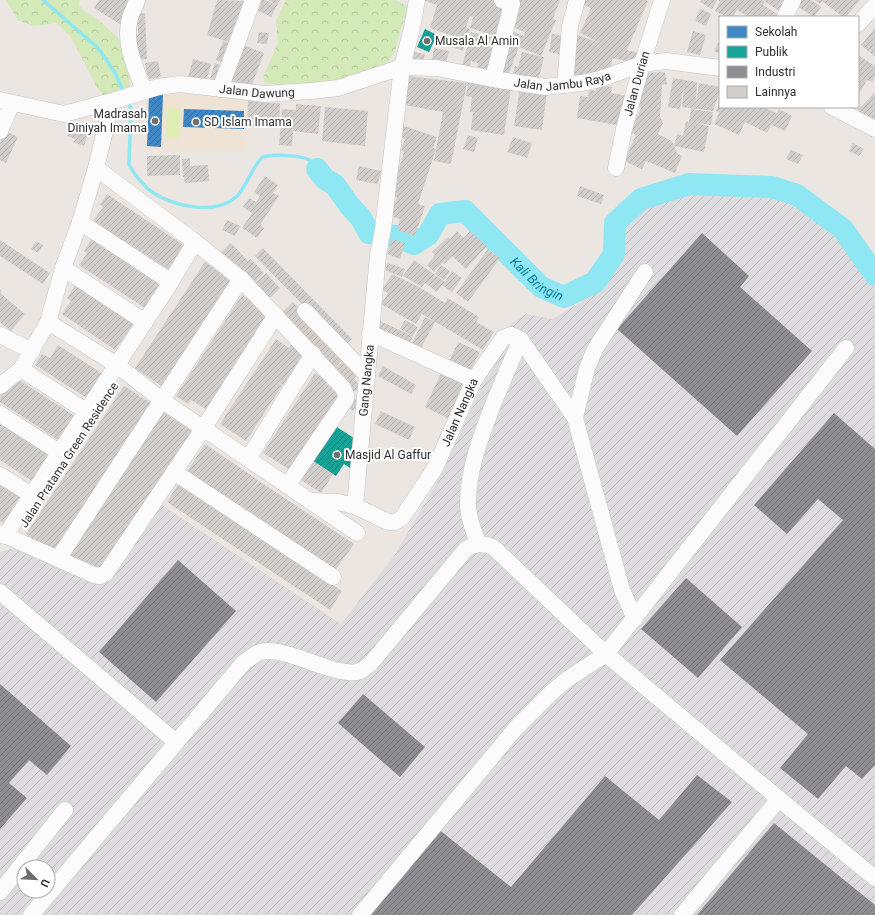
<svg xmlns="http://www.w3.org/2000/svg" width="875" height="915" font-family="Roboto,sans-serif">
	<defs>
		<pattern id="industrial-furrows" width="10" height="10" patternUnits="userSpaceOnUse"><rect width="10" height="10" fill="#dedbde"/><path d="M-1 1l2-2M0 10L10 0M9 11l2-2" fill="none" stroke="#bfbcbf"/></pattern>
		<pattern id="forest-crowns" width="20" height="18" patternUnits="userSpaceOnUse"><rect width="20" height="18" fill="#d3e9b8"/><path d="M2 6a3 3 0 1 1 6 0M12 15a3 3 0 1 1 6 0" fill="none" stroke="#b5c89e"/></pattern>
		<pattern id="schools-hatch" width="6" height="6" patternUnits="userSpaceOnUse"><rect width="6" height="6" fill="#3f88c5"/><path d="M-1 1l2-2M0 6l6-6M5 7l2-2" fill="none" stroke="#3570a0"/></pattern>
		<pattern id="public-hatch" width="6" height="6" patternUnits="userSpaceOnUse"><rect width="6" height="6" fill="#17a398"/><path d="M-1 1l2-2M0 6l6-6M5 7l2-2" fill="none" stroke="#15857c"/></pattern>
		<pattern id="industry-hatch" width="6" height="6" patternUnits="userSpaceOnUse"><rect width="6" height="6" fill="#8d8d92"/><path d="M-1 1l2-2M0 6l6-6M5 7l2-2" fill="none" stroke="#747478"/></pattern>
		<pattern id="building-hatch" width="6" height="6" patternUnits="userSpaceOnUse"><rect width="6" height="6" fill="#d2cecb"/><path d="M-1 1l2-2M0 6l6-6M5 7l2-2" fill="none" stroke="#b5b1af"/></pattern>
	</defs>
	<rect width="100%" height="100%" fill="#ebe6e2"/>
	<!-- industrial -->
	<path fill="url(#industrial-furrows)" fill-rule="evenodd" d="M684 192 773 195 807 211 841 236 867 273 875 289V915H0V552L14 548 108 581 162 505 341 624 394 556 439 479 510 325 525 314 552 319 581 302 600 282 615 258 621 234 645 209ZM24 867H48V891H24Z"/>
	<!-- education -->
	<path fill="#efe3d6" d="M147 93 247 96 245 152 145 149Z"/>
	<!-- forest -->
	<path fill="url(#forest-crowns)" d="M6 0H80L79 4 82 9 101 22 118 38 124 47 128 65 130 88 103 95 96 86 71 37 57 23 34 26 18 20Z
		M286 0H395L408 6 395 51 389 61 379 67 330 82 279 85 264 82 263 77 278 43 276 20Z"/>
	<!-- pitch -->
	<path fill="#e0edb5" d="M167 108H181L179 138H166Z"/>
	<!-- schools -->
	<path fill="url(#schools-hatch)" d="M149 94 163 95 161 147 147 146Z
		M184 109 244 111V129L183 127Z"/>
	<!-- public -->
	<path fill="url(#public-hatch)" d="M425 29 437 35 429 52 417 47Z
		M332 424 357 440 355 471 344 464 336 476 313 461Z"/>
	<!-- industry -->
	<path fill="url(#industry-hatch)" d="M702 233 749 276 740 287 812 351 737 436 617 329Z
		M834 413 875 449V765L862 779 846 766 818 799 780 768 808 734 720 660 843 520 818 499 787 534 754 505Z
		M178 560 236 611 156 702 99 652Z
		M686 578 742 627 698 678 641 629Z
		M0 684 71 746 47 775 29 760 9 783 27 798 0 829Z
		M363 694 425 747 400 777 338 723Z
		M697 775 732 802 632 915H362L437 828 511 887 605 776 659 820Z
		M774 823 875 905V915H697Z"/>
	<g fill="none" stroke-linecap="round" stroke-linejoin="round">
		<!-- stream -->
		<path stroke="#8fe7f4" stroke-width="3.5" d="M43 0 98 48 114 71 124 93
			M127 100 131 109 129 164C132 172 145 187 152 192 173 206 215 216 236 197 245 190 255 161 263 157 273 154 303 155 311 161 313 163 315 166 317 169"/>
		<!-- river -->
		<path stroke="#8fe7f4" stroke-width="22" id="s1" d="M317 169 325 179 335 185 349 205 361 218 369 233 396 236 414 244 428 235 440 214 465 211 541 287 564 297 595 282 614 254 615 223 641 199 689 184 772 187 797 195 843 229 875 275"/>
	</g>
	<!-- building -->
	<path fill="url(#building-hatch)" d="M99 0H132L121 25 94 8Z
		M217 0 245 1 232 43 207 35Z
		M256 0H265L276 5 269 0H280L271 17 252 8Z
		M423 0H496L509 4 498 37 470 28 473 17 470 16 466 27 470 29 463 51 449 46 453 36 430 28 437 5Z
		M513 0H560L553 19 556 20 541 56 519 47 507 78 496 73 508 29 524 36 525 32 508 25Z
		M581 0H646L648 1 627 50 639 53 637 63 612 58 611 71 571 81 575 34 600 43 580 33 591 8 580 3Z
		M702 0H717L712 9 700 2Z
		M718 0H761L765 2 763 5 782 17H749L737 10 733 17H727L715 11 720 1Z
		M763 0H788L779 11Z
		M801 0H811L821 7 814 17 797 6Z
		M815 0H860L846 17H843L822 1 820 4Z
		M700 9 711 14 706 26 695 21Z
		M145 13 147 59H136L135 35 138 34 137 14Z
		M875 28V57L861 45Z
		M693 31 706 35 700 55 687 52Z
		M259 32 269 33 267 44 257 43Z
		M471 32 501 39 492 75 477 71 478 63 471 61 468 72 461 70Z
		M552 34 563 36 559 54 549 52Z
		M720 39V54L714 51Z
		M223 41 233 45 225 64 216 60Z
		M240 44 264 53 250 90 227 82Z
		M434 48 449 51 445 68 431 66Z
		M414 52 425 54 422 65 411 63Z
		M522 52 544 57 538 81 513 75 515 66 518 67Z
		M858 55 875 66V77L872 82 867 80 858 96Z
		M193 59 211 64 206 83 188 78Z
		M158 61 161 77 148 79 145 63Z
		M215 63 226 68 221 83 210 78Z
		M665 72 667 84 662 85 660 117 663 123 658 134 672 141 677 153 682 156 675 173 646 161 642 169 624 161 636 135 630 132 641 108 636 106 645 73Z
		M408 76 467 83 451 164 434 161 443 112 404 105Z
		M673 78 697 82 696 103 699 83 720 87V91L713 111 682 107 684 84 680 109 668 107Z
		M468 81 511 88 504 135 471 130 473 112H470L472 97 466 96Z
		M597 85 612 87 611 93 628 96 623 126 577 118 580 96 588 97 589 90 596 91Z
		M520 88 547 92 542 130 514 126Z
		M875 92V118L871 123 858 110Z
		M248 100 267 101V103H280L279 128 247 127Z
		M720 102V107H763L777 113 779 109 792 116 785 131 771 125 767 133 745 122 739 135 714 124 719 113 716 111Z
		M296 104 321 106 318 134 293 131 292 146 279 145 282 109 296 110Z
		M325 107 368 111 365 146 322 141Z
		M691 109 713 112 711 125 696 123 709 126 704 152 674 146 677 134 683 136 686 121 689 122Z
		M80 124 90 128 84 146 73 142 75 139 67 136 70 127 78 130Z
		M401 125 437 137 433 148 436 149 418 204 425 206 415 236 397 230 400 219 390 216 397 197 392 196 395 181 404 152 401 150 405 139 398 136Z
		M5 131 18 137 6 163 0 160V143Z
		M468 135 478 138 474 152 463 149Z
		M513 137 532 143 527 158 507 152Z
		M853 143 864 149 859 156 849 151Z
		M791 150 803 155 798 164 786 159Z
		M180 155V175L147 176V156Z
		M190 158V166L208 165 209 181 185 183 184 177H183L182 159Z
		M359 166 381 171 378 184 356 180Z
		M265 176 278 185 273 193 279 196 260 225 264 228 257 238 242 228 252 213 243 207 249 198 256 202 260 196 254 192Z
		M580 186 604 195 601 204 577 196Z
		M107 194 185 246 169 270 93 221 103 207 100 205Z
		M227 220 240 226 235 236 222 230Z
		M457 231 464 238 470 231 487 246 466 269 452 256 444 264 443 262 434 272 427 265 435 255 432 252 448 237 450 239Z
		M92 238 161 283 145 308 79 265 87 253 84 251Z
		M392 239 405 243 400 259 387 254Z
		M0 240 50 273 43 284 0 256Z
		M36 241 43 245 38 253 31 249Z
		M231 243 248 261 251 259 264 273 251 286 220 254Z
		M263 248 352 339 344 347 255 256Z
		M488 249 500 258 468 302 456 293Z
		M414 260 445 282 452 271 462 278 452 292 442 285 437 292 425 283 422 287 403 276Z
		M205 262 233 281 163 387 135 368Z
		M388 263 405 269 402 277 385 270Z
		M441 265 450 271 444 280 435 274Z
		M266 273 280 288 268 300 253 285Z
		M392 274 419 287 445 303 448 298 479 317 476 322 494 332 483 350 422 314 416 324 381 304 388 293 382 290Z
		M76 284 134 323 115 350 62 314 71 301 67 298Z
		M0 289 2 291 0 293 25 314 11 331 0 322Z
		M242 295 270 313 207 410 191 400 188 404 176 396Z
		M293 302 345 357 333 369 347 359 358 375 354 378 361 387 352 394 281 313Z
		M425 317 435 322 419 352 410 347Z
		M405 320 418 327 413 336 400 329Z
		M380 321 413 336 407 348 375 333Z
		M276 339 289 348 291 345 304 353 283 385 276 381 282 386 246 441 220 424Z
		M458 342 480 352 468 375 447 366Z
		M58 345 103 374 87 398 35 365 42 354 50 358Z
		M383 366 416 385 411 394 378 376Z
		M443 369 469 381 451 420 425 407Z
		M315 373 328 381 326 384 340 393 290 470 263 453Z
		M16 378 75 416 60 441 0 402V397L6 388 9 390Z
		M124 386 152 404 54 553 26 534Z
		M351 397 358 401 353 411 346 406Z
		M381 411 415 427 409 440 375 424Z
		M163 412 192 431 99 573 70 555Z
		M0 423 49 455 32 481 0 460Z
		M205 444 258 480 252 490 259 481 354 544 334 572 186 473Z
		M313 461 333 474 321 493 301 480Z
		M0 481 21 495 3 523 0 521Z
		M179 483 342 591 330 610 167 502Z"/>
	<g fill="none" stroke-linecap="round" stroke-linejoin="round">
		<defs>
			<g id="minor">
				<path d="M137 0C135 6 132 12 130 18 123 42 135 68 144 90"/>
				<path d="M785 17 793 0"/>
				<path d="M858 24 875 5"/>
				<path d="M493 79 512 4 502 0"/>
				<path d="M565 85 570 26 577 0"/>
				<path d="M220 89 253 0"/>
				<path id="s2" d="M0 100 64 114 119 99 158 87 180 84 264 94 311 91 338 88 402 67 437 68 493 79 545 87 582 83 600 79 642 64 666 61 720 68"/>
				<path d="M832 107 875 129"/>
				<path d="M0 131 12 103"/>
				<path d="M96 168 195 242 241 279 343 388 346 395V399L287 486"/>
				<path id="s3" d="M616 168 624 129 642 64 662 0"/>
				<path d="M80 222 171 282"/>
				<path d="M63 268 145 322"/>
				<path d="M305 311 367 375"/>
				<path d="M48 322 117 365 163 401 357 533"/>
				<path d="M370 333 474 380"/>
				<path d="M0 335 32 351"/>
				<path d="M846 348 606 654 779 799 875 878"/>
				<path d="M21 369 86 411"/>
				<path d="M0 386 21 369 48 322 63 268 80 222 96 168 112 101"/>
				<path d="M0 414 59 452"/>
				<path d="M248 459 313 354"/>
				<path d="M174 472 333 577"/>
				<path d="M0 475 32 495"/>
				<path id="s4" d="M310 501 338 502 355 506 388 522H395L402 518 435 468 474 380 503 338 511 335 521 340 575 418"/>
				<path id="s5" d="M355 506 378 255 383 229 402 67 412 28 417 0"/>
				<path d="M0 533 94 575 100 576 106 573 203 429 276 315"/>
				<path d="M5 536 167 288 195 242"/>
				<path d="M479 544C473 531 468 517 468 503 468 468 482 434 494 402 503 381 511 360 521 340"/>
				<path d="M58 559 241 279"/>
				<path d="M0 592 176 742"/>
				<path d="M635 619 622 590 575 418 587 368 595 349 645 272"/>
				<path d="M0 892 65 810"/>
				<path d="M31 915 244 662C249 659 255 654 260 652 287 645 338 680 360 671 364 669 367 666 371 663L466 549C477 543 481 543 493 547L606 654 569 678 553 691 516 728 360 915"/>
				<path d="M682 915 779 799"/>
			</g>
		</defs>
		<!-- minor casing -->
		<use href="#minor" stroke="#c4c3c3" stroke-width="17"/>
		<!-- minor -->
		<use href="#minor" stroke="#fcfbfb" stroke-width="16"/>
	</g>
	<!-- markers -->
	<g fill="#706e6c" stroke="#fff" stroke-width="1.5">
		<circle cx="427" cy="41" r="4"/>
		<circle cx="155" cy="121" r="4"/>
		<circle cx="196" cy="122" r="4"/>
		<circle cx="337" cy="455" r="4"/>
	</g>
	<g text-anchor="middle" dominant-baseline="central" stroke-width="4" stroke-linejoin="round" paint-order="stroke">
		<!-- poi labels -->
		<g font-size="12" fill="#2d2d2d" stroke="#fff" text-anchor="start">
			<text x="435" y="41">Musala Al Amin</text>
			<text x="147" y="114" text-anchor="end">Madrasah<tspan x="147" dy="14">Diniyah Imama</tspan></text>
			<text x="204" y="122">SD Islam Imama</text>
			<text x="345" y="455">Masjid Al Gaffur</text>
		</g>
		<!-- street labels -->
		<g font-size="12" fill="#2d2d2d" stroke="#fff">
			<text stroke="none"><textPath href="#s2" startOffset="574">Jalan Jambu Raya</textPath></text>
			<text stroke="none"><textPath href="#s3" startOffset="87">Jalan Durian</textPath></text>
			<text stroke="none"><textPath href="#s2" startOffset="263">Jalan Dawung</textPath></text>
			<text stroke="none"><textPath href="#s5" startOffset="126">Gang Nangka</textPath></text>
			<text stroke="none"><textPath href="#s4" startOffset="218">Jalan Nangka</textPath></text>
			<text transform="translate(69 455) rotate(-57)">Jalan Pratama Green Residence</text>
		</g>
		<!-- water labels -->
		<g font-size="13" font-style="italic" fill="#027e9d" stroke="#fff">
			<text stroke="none"><textPath href="#s1" startOffset="296">Kali Bringin</textPath></text>
		</g>
	</g>
	<!-- legend -->
	<rect x="719" y="16" width="140" height="92" fill="#ffffff" stroke="#ababab"/>
	<rect x="727" y="26" width="20" height="12" fill="#3f88c5" stroke="#ababab"/>
	<text x="755" y="36" font-size="12" fill="#2d2d2d">Sekolah</text>
	<rect x="727" y="46" width="20" height="12" fill="#17a398" stroke="#ababab"/>
	<text x="755" y="56" font-size="12" fill="#2d2d2d">Publik</text>
	<rect x="727" y="66" width="20" height="12" fill="#8d8d92" stroke="#ababab"/>
	<text x="755" y="76" font-size="12" fill="#2d2d2d">Industri</text>
	<rect x="727" y="86" width="20" height="12" fill="#d2cecb" stroke="#ababab"/>
	<text x="755" y="96" font-size="12" fill="#2d2d2d">Lainnya</text>
	<!-- north arrow -->
	<g transform="translate(36 879) rotate(114)"><circle r="19" fill="#ffffff" stroke="#ababab"/>
	<path d="M0-3L7 15L0 10L-7 15Z" fill="#706e6c"/>
	<text y="-6" font-size="11" font-weight="bold" text-anchor="middle" fill="#2d2d2d">U</text>
	</g>
</svg>
